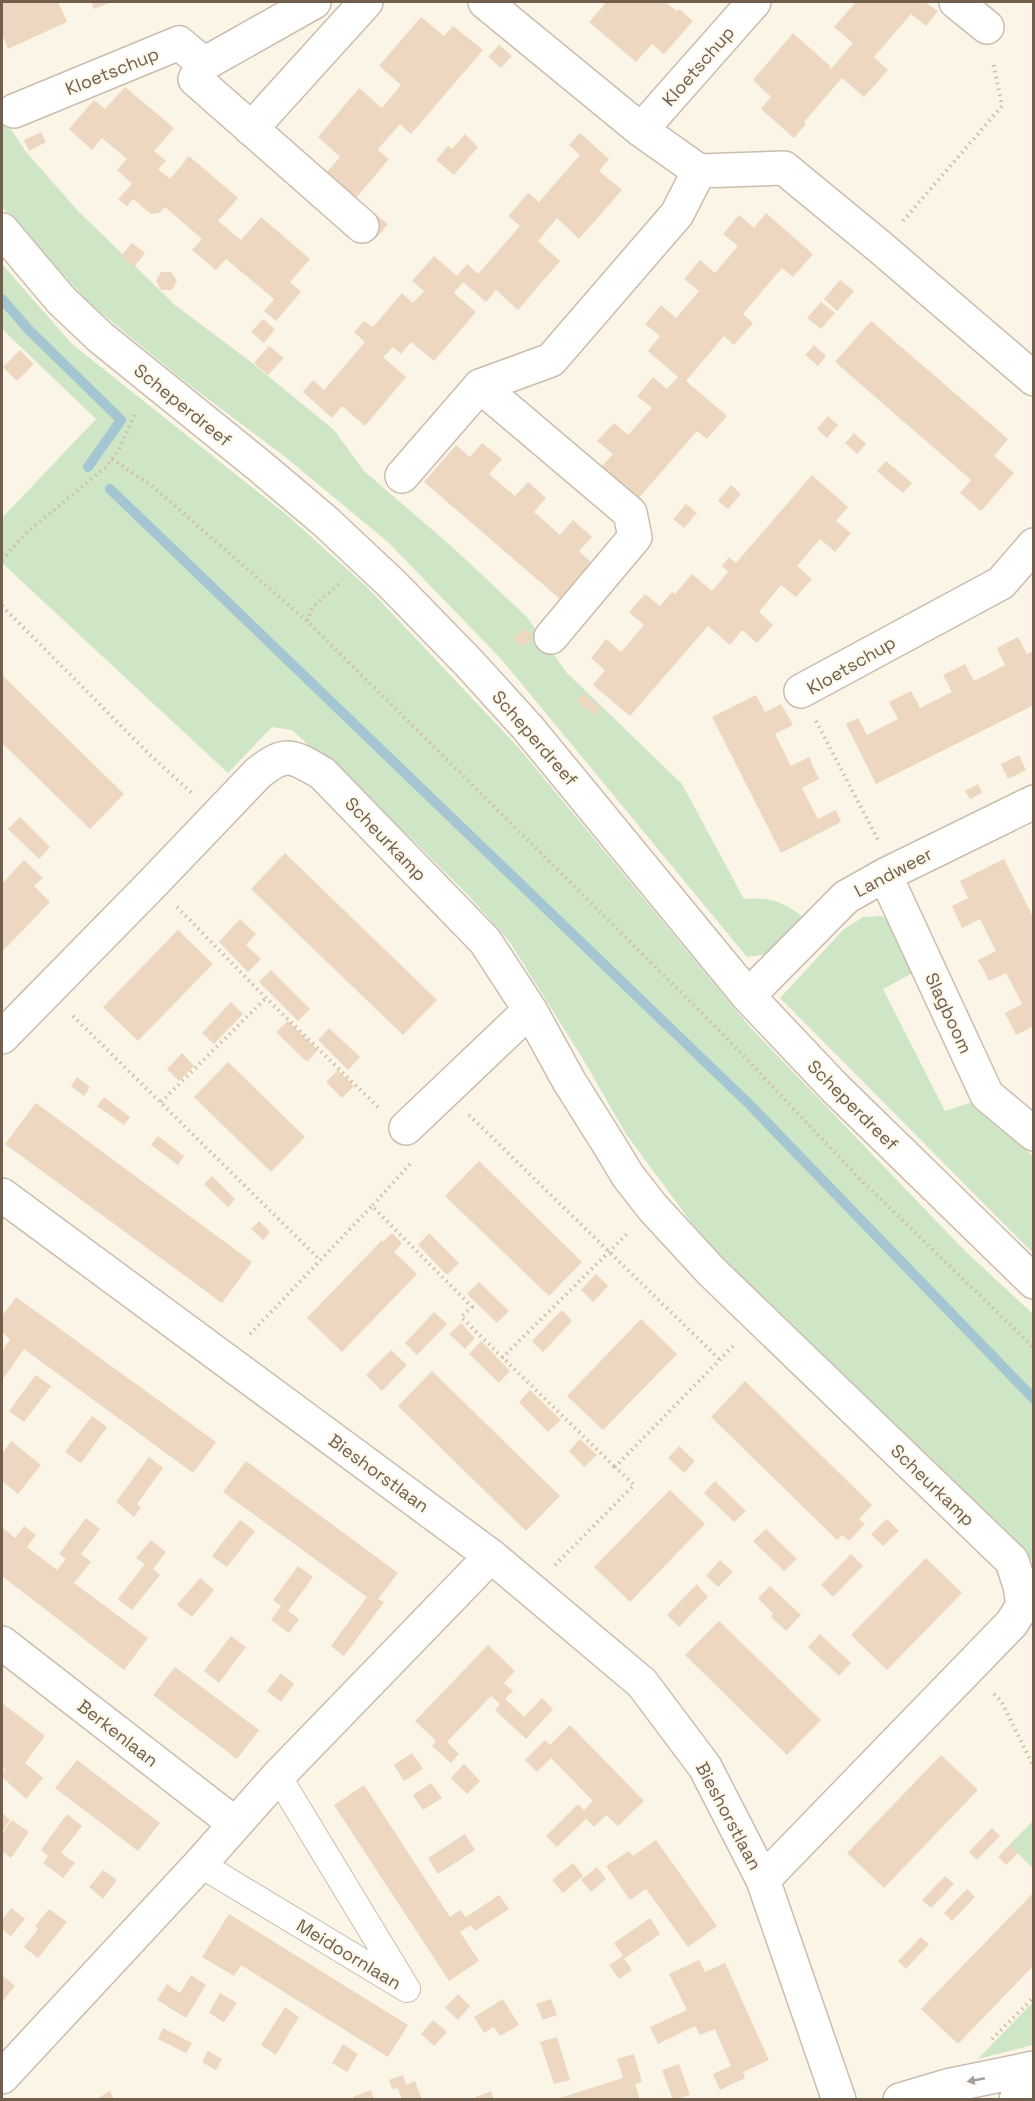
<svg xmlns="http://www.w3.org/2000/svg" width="1035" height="2101" font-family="'Space Grotesk',sans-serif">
	<rect width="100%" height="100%" fill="#faf5e6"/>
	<!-- green -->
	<path fill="#cfe6c6" d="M2 116 27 153 78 211 175 305 251 362 334 430 364 471 450 545 526 616 567 673 682 784 744 899C772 897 783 902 806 919L769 954 747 957 502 660 388 542 284 456 184 381 89 303 2 207Z
		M2 264 72 344 288 516 368 588 518 747 750 1027 964 1250 1033 1314V1562L736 1277 691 1222 626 1134 583 1059 509 941 469 896 411 838 292 730 272 727 228 773 2 563V518L96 419 2 329Z
		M882 916 898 926 920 969 883 989 945 1111 972 1102 1033 1156V1253L780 998 843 930 863 917Z
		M1033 1821V1868L1009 1845Z
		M1033 2002V2045L978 2059Z"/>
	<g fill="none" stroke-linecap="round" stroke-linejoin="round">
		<!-- stream -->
		<path stroke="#a4c5d2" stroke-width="10" d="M2 299 28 329 121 420 88 467
			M110 489 749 1104 1034 1399"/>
	</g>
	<!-- building -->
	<path fill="#edd7c0" d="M2 2H58L67 22 8 49 2 34Z
		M91 2H111L94 9Z
		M601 2H665L677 11 679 9 693 21 664 54 652 44 636 62 589 22 605 4Z
		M856 2H925L938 11 926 26 911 14 874 57 888 70 864 97 842 78 804 122 806 124 794 138 761 109 771 97 753 80 793 33 830 66 831 69 853 43 834 27Z
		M421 17 444 36 453 26 483 50 411 134 400 124 379 148 378 150 389 159 356 198 327 172 340 157 318 137 359 88 382 108 401 85 379 66Z
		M499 45 512 56 501 68 488 57Z
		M125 87 174 128 154 151 166 161 158 169 170 179 189 156 238 198 218 221 241 240 261 217 310 259 290 282 301 292 276 321 264 311 274 299 226 259 216 270 192 250 202 239 165 207 159 213 151 214 133 199 127 206 118 199 132 184 117 170 127 159 102 138 92 150 69 129 94 100 105 109Z
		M41 132 46 142 29 151 24 140Z
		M580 133 609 159 599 171 622 190 579 239 557 218 538 241 560 261 518 310 496 290 486 302 463 282 454 293 476 312 434 361 411 342 401 354 393 347 383 357 406 377 365 426 342 406 332 418 303 392 313 380 324 390 365 342 354 332 364 321 373 327 402 293 413 303 424 291 412 281 434 256 457 276 467 264 478 274 520 226 508 216 518 205 528 193 539 202 580 155 569 145Z
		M465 134 478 147 454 175 436 160 448 146 452 149Z
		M766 213 813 254 793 277 782 268 743 314 753 323 734 345 724 336 686 381 727 416 707 439 697 431 637 500 600 468 613 454 597 441 614 423 628 435 652 408 637 396 653 377 667 389 678 377 648 351 660 336 645 324 661 305 676 318 699 291 684 279 700 260 715 273 738 246 723 234 739 215 754 228Z
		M375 214 388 224 377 237 365 226Z
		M132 243 145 253 134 267 121 256Z
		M161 272H171L177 281 172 290H161L156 281Z
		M840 280 854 291 837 311 824 299Z
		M821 302 835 313 821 329 807 318Z
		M263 319 275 329 264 343 251 332Z
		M871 321 1008 439 994 456 1014 473 981 511 960 493 971 480 835 362Z
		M814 345 826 356 818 366 805 355Z
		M269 346 284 358 268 375 254 363Z
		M20 350 34 364 17 381 3 367Z
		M828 416 838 425 827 438 817 429Z
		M854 433 866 444 857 454 845 443Z
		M482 443 502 459 489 474 515 496 528 482 546 498 534 512 560 535 573 520 592 537 579 551 593 564 561 600 424 482 456 445 470 457Z
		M886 461 912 483 903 493 877 471Z
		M812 475 848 507 836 521 851 533 835 552 820 539 797 566 812 579 796 597 781 585 759 612 773 625 757 643 742 630 730 645 708 626 630 716 593 685 605 670 591 658 606 639 621 652 633 638 644 625 629 612 645 594 660 606 672 592 675 594 692 574 712 591 728 572 722 566 729 557 736 563Z
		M731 485 741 494 728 509 718 501Z
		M686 504 697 513 684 528 673 519Z
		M524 628 533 636 524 647 514 639Z
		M1018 637 1027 654 1034 651V705L876 784 846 724 858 718 867 735 898 719 889 702 911 691 920 708 952 692 943 675 965 664 974 681 1005 665 997 648Z
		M2 675 124 794 90 829 2 743Z
		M583 693 601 708 594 716 577 701Z
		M756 695 765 712 781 704 793 725 775 734 791 766 809 757 819 779 802 788 818 819 836 810 841 822 781 853 712 717Z
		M1019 755 1026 770 1008 779 1001 764Z
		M978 784 982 793 970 799 965 791Z
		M20 817 50 847 39 859 8 829Z
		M285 853 437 1000 403 1035 251 889Z
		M1004 859 1034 919V1026L1016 1035 1005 1013 1022 1004 1006 973 989 981 984 971 978 960 996 951 980 919 962 928 952 906 968 898 960 881Z
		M24 860 43 878 34 886 50 902 2 952V884Z
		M240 919 256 934 246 945 261 959 248 972 219 942Z
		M178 930 213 964 138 1041 103 1007Z
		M271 970 310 1009 298 1021 259 982Z
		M231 1002 243 1014 214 1044 202 1033Z
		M288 1021 318 1050 307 1062 276 1032Z
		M329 1028 360 1057 348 1070 318 1040Z
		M182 1053 194 1066 179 1081 167 1069Z
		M228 1062 305 1137 271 1172 194 1097Z
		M338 1070 354 1086 342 1098 326 1082Z
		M77 1077 90 1087 84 1096 71 1086Z
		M104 1097 130 1117 124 1125 97 1106Z
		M36 1103 252 1262 222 1303 5 1144Z
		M158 1136 184 1156 178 1165 151 1145Z
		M479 1161 582 1262 549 1296 445 1196Z
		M212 1176 235 1199 228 1207 204 1184Z
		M259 1221 270 1232 263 1240 251 1229Z
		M392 1233 402 1243 394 1252 417 1274 342 1352 307 1318 382 1240 383 1242Z
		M429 1233 459 1263 447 1275 418 1245Z
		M596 1274 608 1286 593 1302 581 1290Z
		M479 1282 509 1311 497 1323 467 1294Z
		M16 1297 216 1442 193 1473 24 1349 3 1379H2V1351L10 1339 2 1332V1316Z
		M562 1310 572 1321 543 1352 532 1341Z
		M434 1312 447 1324 417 1355 405 1343Z
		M641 1319 677 1354 603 1430 567 1396Z
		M461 1323 475 1338 465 1349 449 1334Z
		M481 1341 510 1371 499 1383 469 1354Z
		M391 1350 407 1365 382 1391 366 1375Z
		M432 1371 560 1496 526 1531 398 1406Z
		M36 1375 51 1386 24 1422 9 1411Z
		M745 1381 872 1505 859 1519 865 1524 849 1541 842 1535 837 1540 711 1417Z
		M530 1390 561 1420 548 1432 519 1402Z
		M92 1416 107 1427 81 1463 65 1452Z
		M580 1439 597 1455 584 1467 569 1451Z
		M11 1441 41 1465 18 1494 2 1481V1454Z
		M679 1446 695 1461 684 1473 668 1458Z
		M149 1457 163 1468 137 1504 141 1507 134 1517 116 1502Z
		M246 1461 398 1573 378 1599 384 1602 344 1656 331 1646 367 1597 223 1492Z
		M715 1481 746 1511 734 1522 704 1493Z
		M670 1490 705 1524 630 1602 594 1567Z
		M86 1518 100 1529 81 1554 91 1562 74 1583 148 1638 124 1670 2 1576V1527L15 1538 24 1526 36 1535 27 1547 57 1570 66 1559 59 1554Z
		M887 1519 899 1531 883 1546 871 1534Z
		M240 1520 255 1531 227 1567 212 1556Z
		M766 1529 797 1559 784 1571 753 1541Z
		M151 1540 166 1552 153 1569 160 1575 132 1610 118 1599 145 1564 136 1558Z
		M851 1554 863 1566 833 1597 821 1585Z
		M926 1558 962 1593 887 1670 851 1635Z
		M720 1560 733 1572 718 1587 706 1576Z
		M298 1566 313 1577 288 1611 299 1619 289 1633 271 1620 281 1606 273 1600Z
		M200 1578 214 1590 192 1617 177 1605Z
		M697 1584 708 1597 679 1627 667 1615Z
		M770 1586 801 1615 786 1631 771 1617 773 1614 758 1598Z
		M719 1621 821 1720 787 1755 685 1655Z
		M820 1634 851 1663 839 1676 808 1647Z
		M231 1636 246 1647 219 1683 204 1671Z
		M488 1645 515 1671 504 1683 513 1691 505 1699 524 1717 542 1698 553 1709 526 1739 495 1710 500 1704 491 1696 447 1742 459 1754 451 1763 432 1746 436 1741 415 1721Z
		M175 1667 259 1730 237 1759 153 1695Z
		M281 1673 294 1684 281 1702 267 1691Z
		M2 1703 45 1736 25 1763 43 1778 26 1799 2 1777V1773L5 1769 2 1767Z
		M570 1725 644 1801 618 1826 606 1815 594 1827 586 1819 557 1847 546 1836 578 1804 584 1810 593 1801 551 1758 537 1772 525 1760 545 1740 550 1745Z
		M412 1753 423 1769 404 1781 394 1765Z
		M941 1755 978 1790 884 1888 847 1853Z
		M77 1760 160 1823 138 1851 55 1788Z
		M464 1764 480 1781 467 1794 451 1778Z
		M431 1783 442 1798 423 1810 413 1795Z
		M364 1785 450 1917 460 1910 466 1917 499 1895 509 1909 475 1931 471 1925 460 1932 479 1961 449 1981 334 1805Z
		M2 1813 10 1820 2 1832Z
		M67 1814 82 1826 61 1853 75 1863 63 1878 43 1863 48 1856 41 1850Z
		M12 1820 29 1832 11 1858 2 1851V1834Z
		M992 1828 1000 1836 977 1860 969 1852Z
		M465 1834 475 1850 438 1874 428 1858Z
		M656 1840 717 1926 688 1947 646 1889 630 1900 606 1866 629 1851 633 1856Z
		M1009 1845 1018 1853 1006 1865 998 1857Z
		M573 1863 583 1876 563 1893 552 1880Z
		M597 1867 606 1879 591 1892 581 1880Z
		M103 1870 117 1880 103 1899 89 1887Z
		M945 1876 954 1884 931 1908 922 1900Z
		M967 1889 975 1897 952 1921 944 1913Z
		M1034 1892V1965L958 2044 921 2009Z
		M11 1908 25 1919 11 1936 2 1929V1920Z
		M49 1909 67 1922 38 1958 24 1947 38 1929 35 1926Z
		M229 1914 408 2025 388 2057 241 1965 234 1976 202 1957Z
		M650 1918 660 1934 624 1959 632 1970 619 1979 609 1965 623 1956 614 1943Z
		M921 1937 929 1944 906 1969 898 1961Z
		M699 1960 705 1972 725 1963 769 2060 743 2072 745 2078 720 2090 713 2074 731 2066 715 2029 700 2035 695 2026 658 2044 650 2027 687 2010 669 1974Z
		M2 1975 15 1986 2 2002Z
		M191 1975 206 1985 186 2018 157 2000 167 1984 180 1993Z
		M220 1993 237 2003 224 2022 209 2013Z
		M458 1994 470 2006 458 2020 445 2008Z
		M503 1999 519 2025 500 2036 494 2027 484 2033 474 2017Z
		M551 1999 557 2015 543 2020 536 2004Z
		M285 2007 299 2017 276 2055 261 2045Z
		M433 2020 447 2032 434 2046 421 2034Z
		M163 2028 192 2043 186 2053 158 2039Z
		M557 2037 570 2080 554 2084 540 2042Z
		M343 2044 358 2054 347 2072 332 2063Z
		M208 2051 222 2059 216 2070 202 2062Z
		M634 2054 642 2082 635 2084 640 2100H553L623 2078 617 2059Z
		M679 2064 690 2095 673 2100 662 2070Z
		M403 2075 406 2085 415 2081 422 2100H402L398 2088 392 2089 389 2080Z
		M371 2090 374 2100H354L353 2097Z
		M110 2091 114 2100H95Z
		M491 2091 494 2100H476V2097Z"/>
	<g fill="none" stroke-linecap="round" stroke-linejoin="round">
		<defs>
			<path id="pedestrian" d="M200 1864 407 1989 278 1776"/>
			<path id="minor" d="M314 2 204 64 195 79 362 226
				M485 2 641 130
				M754 2 641 130 699 171 784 168 880 247 1034 379
				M956 2 987 27
				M14 111 179 43 204 64
				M251 129 366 2
				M2 230 61 300 100 337 261 467 326 522 392 584 469 663 528 728 748 996 835 1088 1034 1282
				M480 386 630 513 635 537 551 637
				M402 476 480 386 551 360 677 214 699 171
				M801 691 1001 583 1034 545
				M885 875 987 1095 1034 1134
				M748 996 846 897 885 875 1034 802
				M2 1037 153 883 258 773C287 750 292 756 322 773L485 941 530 1010 569 1081 608 1143 628 1176 653 1208 711 1271 1012 1561 1020 1586 1023 1605 1012 1623 763 1880
				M406 1128 530 1010
				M2 1195 491 1556 642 1683 705 1767 763 1880 839 2100
				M2 1643 234 1823
				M2 2077 200 1864 278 1776 491 1556
				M900 2100 947 2086 1034 2068
				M1016 2100 1034 2095"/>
		</defs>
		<!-- pedestrian casing -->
		<use href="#pedestrian" stroke="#cbbdad" stroke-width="28"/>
		<!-- minor casing -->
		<use href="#minor" stroke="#cbbdad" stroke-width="36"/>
		<!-- path -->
		<path stroke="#d1bba4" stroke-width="4" stroke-dasharray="1.5 4.5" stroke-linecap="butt" d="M903 221 1002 106 993 62
			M112 459 152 486 307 621 719 1030 859 1178 1034 1348
			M2 560 26 533 106 467 118 451 136 412
			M2 606 151 756 192 793
			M307 621 312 608 339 584
			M816 721 878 840
			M177 907 266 998 378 1107
			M73 1016 320 1260
			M161 1102 266 998
			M469 1115 719 1359
			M410 1164 372 1206 472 1307 461 1317 615 1467
			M250 1334 372 1206
			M502 1358 629 1232
			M555 1565 634 1485 615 1467 736 1343
			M994 1694 1001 1701 1034 1767
			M992 2039 1034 1997"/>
		<!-- pedestrian -->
		<use href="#pedestrian" stroke="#fff" stroke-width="26"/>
		<!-- minor -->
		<use href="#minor" stroke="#fff" stroke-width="33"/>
	</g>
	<!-- one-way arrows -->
	<defs><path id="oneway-solid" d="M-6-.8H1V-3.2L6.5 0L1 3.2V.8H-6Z" transform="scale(1.5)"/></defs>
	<use fill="#aa9e94" href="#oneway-solid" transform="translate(976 2080) rotate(169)"/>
	<g text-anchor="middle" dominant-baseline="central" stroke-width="4.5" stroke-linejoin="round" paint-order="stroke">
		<!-- street labels -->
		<g font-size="18" fill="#715e4d" stroke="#fdf8ec">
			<text transform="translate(698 66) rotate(-49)">Kloetschup</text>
			<text transform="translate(112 71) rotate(-22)">Kloetschup</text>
			<text transform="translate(183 405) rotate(39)">Scheperdreef</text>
			<text transform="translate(851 665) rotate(-30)">Kloetschup</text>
			<text transform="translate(535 738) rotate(49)">Scheperdreef</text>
			<text transform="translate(386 839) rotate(46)">Scheurkamp</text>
			<text transform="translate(893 872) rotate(-28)">Landweer</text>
			<text transform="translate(949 1013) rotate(65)">Slagboom</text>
			<text transform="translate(853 1105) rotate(45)">Scheperdreef</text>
			<text transform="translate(379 1473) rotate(36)">Bieshorstlaan</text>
			<text transform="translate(933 1485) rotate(44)">Scheurkamp</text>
			<text transform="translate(118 1733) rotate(38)">Berkenlaan</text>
			<text transform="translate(729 1816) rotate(62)">Bieshorstlaan</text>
			<text transform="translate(349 1954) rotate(31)">Meidoornlaan</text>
		</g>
	</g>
	<!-- border -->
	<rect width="1035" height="2101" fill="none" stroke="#715e4d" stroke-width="6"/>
</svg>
